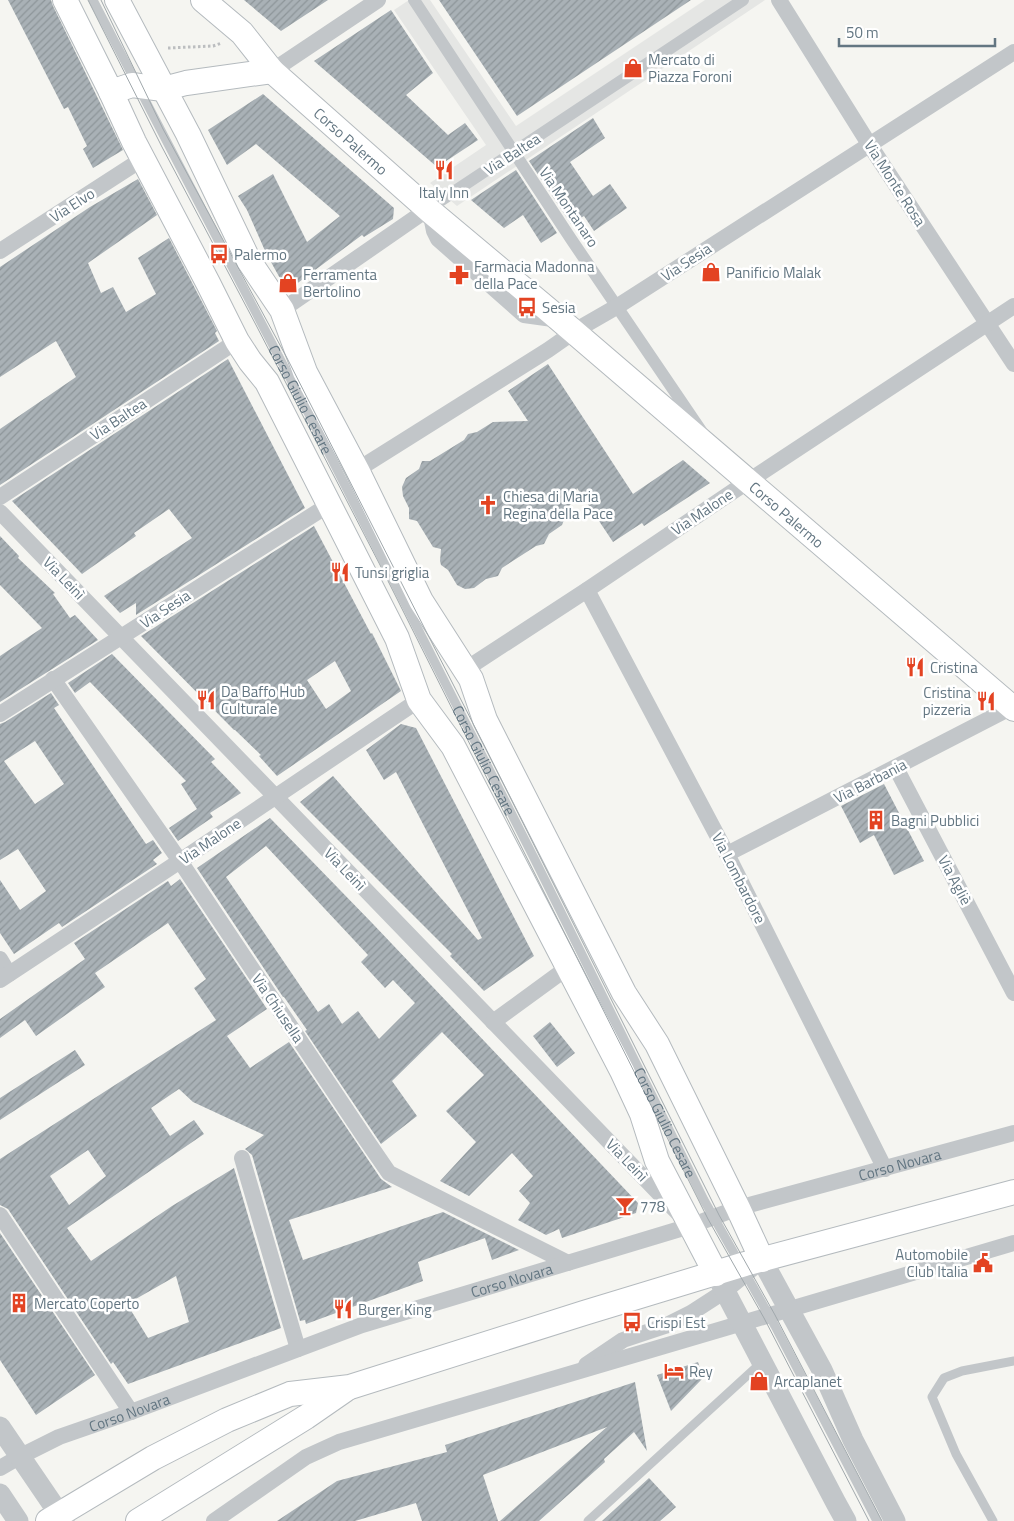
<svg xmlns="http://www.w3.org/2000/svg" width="1014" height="1521" font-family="'Titillium Web',sans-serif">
	<defs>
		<pattern id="building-hatch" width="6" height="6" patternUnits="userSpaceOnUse" patternTransform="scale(1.25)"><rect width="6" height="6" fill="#a9b1b6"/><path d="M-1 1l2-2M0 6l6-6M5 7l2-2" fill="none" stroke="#8d9599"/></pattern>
	</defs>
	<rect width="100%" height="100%" fill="#f5f5f1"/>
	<!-- built -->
	<path fill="#e5e6e4" d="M409 0H430L516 126 705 0H765L457 206 430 183 486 145 394 10Z"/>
	<!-- building -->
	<path fill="url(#building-hatch)" fill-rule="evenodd" d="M8 0H51L53 6 123 150 93 168 83 149 87 146 68 107 64 109Z
		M244 0H328L281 31Z
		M439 0H691L517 116Z
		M391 10 433 73 406 95 448 135 465 123 478 140 437 167 314 61Z
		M263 94 394 208 393 219 364 237 362 235 287 291 266 253 247 210 238 196 273 174 307 242 340 216 256 144 227 165 208 130Z
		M593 118 605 138 570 162 593 196 610 184 627 208 594 231 584 216 571 224 529 161Z
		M516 170 557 233 541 243 523 215 504 228 471 200Z
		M138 179 157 215 88 263 101 293 113 287 126 312 156 294 138 258 169 238 217 331 215 333 219 341 0 485V429L76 377 56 341 0 377V267L90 207Z
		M228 359 305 508 136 615V603L120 613 104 596 192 538 169 509 134 533 136 536 82 574 12 501Z
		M548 364 633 494 683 460 710 483 644 526 642 523 613 542 577 488 562 525 549 534 544 544 536 546 502 568 498 576 486 579 474 588 465 589 457 585 448 570 441 565 440 561 441 549 433 547 417 521 409 519V508L403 496 402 487 406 478 419 469 422 461H430L464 440 468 434 477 432 493 422 528 421 508 391Z
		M314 526 371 634 372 633 401 691 277 776 259 756 261 755 235 730H234L141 636ZM335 661 351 691 326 709 307 680Z
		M0 536 19 556 18 558 55 593 53 594 70 618 75 615 98 640 0 702V656L42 628 0 585Z
		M112 654 215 759 211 762 241 793 210 813 213 817 178 841 169 828 197 809 181 784 186 781 90 682 75 693 68 683Z
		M51 693 59 705 54 708 146 844 153 840 162 853 153 860 157 864 62 927 59 923 14 954 0 933V880L20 910 46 891 18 849 0 860V724L5 722ZM35 741 64 784 35 804 4 761Z
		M401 724 416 728 534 956 484 991 450 956 452 954 300 802 333 776 478 940 482 938 396 772 384 780 366 750Z
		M884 784 924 861 894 875 874 835 860 843 841 806Z
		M270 818 373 924 638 1203 636 1213 562 1238 559 1229 546 1235 518 1220 530 1203 519 1191 533 1176 512 1153 469 1196 440 1181 476 1142 446 1111 484 1075 442 1032 392 1081 417 1116 381 1144 305 1031 307 1030 284 997H283L197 868ZM266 846 368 955 361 962 385 988 393 980 415 1003 379 1039 358 1011 342 1024 329 1004 318 1012 226 877Z
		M180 879 267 1009 227 1036 250 1068 289 1042 381 1179 392 1187 289 1220 303 1260 443 1212 519 1250 492 1260 485 1238 418 1262 423 1281 306 1324 305 1320 300 1321 252 1155 245 1149 264 1135 193 1102 179 1089 151 1108 170 1136 194 1120 204 1134 67 1228 91 1261 172 1206 234 1168 281 1328 128 1384 113 1362 111 1364 8 1209 0 1205V1159L216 1020 194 988 206 979 168 923 95 973 105 987 36 1036 25 1020 0 1038V1019L85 959 74 943 168 881 171 886ZM88 1150 106 1176 69 1205 50 1176ZM176 1276 189 1322 148 1338 127 1304Z
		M550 1022 575 1053 557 1067 533 1036Z
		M75 1050 85 1065 0 1120V1098Z
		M0 1233 95 1375 36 1415 0 1360Z
		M698 1362 703 1378 671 1411 657 1375Z
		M635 1382 647 1451 634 1432 604 1459 605 1462 539 1521H500L607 1427 483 1475 498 1521H422L416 1503 355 1521H277L337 1481 447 1452 445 1445Z
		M649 1478 676 1507 660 1521H602Z"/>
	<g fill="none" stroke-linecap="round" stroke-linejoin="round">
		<defs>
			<g id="secondary">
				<path d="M65 0 111 92 134 142 208 283 237 341 250 361 267 382 397 638 419 700 453 746 622 1071 642 1114 657 1161 716 1274"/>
				<path d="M117 0 188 134 249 261 282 310 305 372 357 470 421 601 471 679 485 720 624 993 657 1044 738 1208 762 1260"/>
				<path id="s3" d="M203 0 242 33 272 71 430 211 552 313 1014 709"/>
				<path d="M111 92 132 85 163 89 186 83 272 71"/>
				<path d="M48 1521 153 1458 227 1420 290 1394 350 1387 584 1313 745 1264 1014 1192"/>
				<path d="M138 1521 306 1417 345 1390"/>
			</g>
		</defs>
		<!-- secondary casing -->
		<use href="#secondary" stroke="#b4babe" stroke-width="26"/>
		<!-- path -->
		<path stroke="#bcbec0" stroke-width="3" stroke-dasharray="2.5 2.5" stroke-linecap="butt" d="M168 48 213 46 222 43"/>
		<!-- service -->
		<g stroke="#c2c6c9" stroke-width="9">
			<path id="s1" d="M93 0 316 428 533 856 704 1200 775 1326 877 1521"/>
			<path d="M588 1521 762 1362"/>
			<path d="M993 1521 956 1454 932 1397 944 1378 962 1371 1014 1361"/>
		</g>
		<!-- pedestrian -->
		<path stroke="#c2c6c9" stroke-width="12" d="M414 0 571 239 702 432
			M428 209 743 0"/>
		<!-- minor -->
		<g stroke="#c2c6c9" stroke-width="16">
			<path d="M779 0 869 144 1014 364"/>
			<path d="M272 71 378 0"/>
			<path d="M430 211 434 231 438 239 524 315 560 320"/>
			<path d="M0 251 144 158"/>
			<path d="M282 310 428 209"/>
			<path d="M357 470 548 350 578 329 618 306 1014 52"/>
			<path d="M0 497 237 341"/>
			<path d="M0 512 678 1213"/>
			<path d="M587 590 727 854 885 1169"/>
			<path d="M466 669 587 590 744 484 1014 306"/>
			<path d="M53 679 180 861 367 1141 389 1173 568 1263"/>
			<path d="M0 714 330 504"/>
			<path d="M896 768 1014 993"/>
			<path d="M727 854 1012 707"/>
			<path d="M0 959 9 974"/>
			<path d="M0 980 180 861 419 700"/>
			<path d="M493 1022 567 968"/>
			<path d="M242 1158 298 1349"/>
			<path d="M0 1215 131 1412"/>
			<path d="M586 1365 623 1340 665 1326 691 1313 725 1291 758 1264"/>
			<path id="s2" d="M0 1468 19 1457 59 1437 131 1412 362 1325 690 1226 738 1208 1014 1133"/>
			<path d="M214 1521 306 1457 339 1442 1014 1243"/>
		</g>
		<!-- tertiary -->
		<path stroke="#c2c6c9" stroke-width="21" d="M762 1260 822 1370 853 1440 895 1521
			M716 1274 836 1503 846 1521
			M0 1427 64 1521
			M0 1494 18 1521"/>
		<!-- secondary -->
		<use href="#secondary" stroke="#fff" stroke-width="24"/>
		<!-- tram -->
		<path stroke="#a0a8ac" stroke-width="1" d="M88 0 162 147 256 325 380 565 708 1219 764 1318 869 1521
			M101 0 163 129 287 358 484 745 719 1215 775 1315 882 1521"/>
	</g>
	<!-- icons -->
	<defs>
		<symbol id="shop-bare" viewBox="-9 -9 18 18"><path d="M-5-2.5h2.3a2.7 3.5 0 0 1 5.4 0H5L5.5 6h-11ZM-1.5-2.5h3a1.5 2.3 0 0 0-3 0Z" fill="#e34322" stroke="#fff" stroke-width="2.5" paint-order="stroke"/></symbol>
		<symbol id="restaurant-bare" viewBox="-9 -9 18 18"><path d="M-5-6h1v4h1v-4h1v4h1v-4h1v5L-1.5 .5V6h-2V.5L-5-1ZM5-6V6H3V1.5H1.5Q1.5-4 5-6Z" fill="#e34322" stroke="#fff" stroke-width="2.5" paint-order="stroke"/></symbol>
		<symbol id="bus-bare" viewBox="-9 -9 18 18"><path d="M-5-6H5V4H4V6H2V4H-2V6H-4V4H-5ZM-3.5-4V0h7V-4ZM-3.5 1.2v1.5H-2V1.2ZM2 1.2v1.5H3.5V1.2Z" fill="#e34322" stroke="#fff" stroke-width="2.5" paint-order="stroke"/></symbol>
		<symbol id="pharmacy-bare" viewBox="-9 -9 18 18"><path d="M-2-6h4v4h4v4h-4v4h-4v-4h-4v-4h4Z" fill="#e34322" stroke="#fff" stroke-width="2.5" paint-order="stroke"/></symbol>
		<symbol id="church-bare" viewBox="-9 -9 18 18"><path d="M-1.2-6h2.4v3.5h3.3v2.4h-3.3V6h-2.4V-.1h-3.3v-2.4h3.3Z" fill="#e34322" stroke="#fff" stroke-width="2.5" paint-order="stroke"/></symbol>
		<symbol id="building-bare" viewBox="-9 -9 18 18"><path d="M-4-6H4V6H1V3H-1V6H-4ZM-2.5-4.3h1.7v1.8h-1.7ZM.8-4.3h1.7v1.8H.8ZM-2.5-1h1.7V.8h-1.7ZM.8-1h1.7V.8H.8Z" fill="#e34322" stroke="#fff" stroke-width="2.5" paint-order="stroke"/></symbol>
		<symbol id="bar-bare" viewBox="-9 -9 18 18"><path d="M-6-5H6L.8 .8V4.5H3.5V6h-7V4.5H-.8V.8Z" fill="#e34322" stroke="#fff" stroke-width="2.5" paint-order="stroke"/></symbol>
		<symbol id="civic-bare" viewBox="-9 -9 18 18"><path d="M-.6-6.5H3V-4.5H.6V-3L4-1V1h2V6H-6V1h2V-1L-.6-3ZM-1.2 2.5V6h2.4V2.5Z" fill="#e34322" stroke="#fff" stroke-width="2.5" paint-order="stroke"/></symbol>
		<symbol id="hotel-bare" viewBox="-9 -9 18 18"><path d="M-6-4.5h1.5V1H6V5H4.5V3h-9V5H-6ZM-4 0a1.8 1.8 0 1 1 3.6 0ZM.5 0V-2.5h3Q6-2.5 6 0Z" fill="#e34322" stroke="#fff" stroke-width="2.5" paint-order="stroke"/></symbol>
	</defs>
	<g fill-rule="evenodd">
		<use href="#shop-bare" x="619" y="54" width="28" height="28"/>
		<use href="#restaurant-bare" x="430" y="156" width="28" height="28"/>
		<use href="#bus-bare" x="205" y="240" width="28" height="28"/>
		<use href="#shop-bare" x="697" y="258" width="28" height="28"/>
		<use href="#pharmacy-bare" x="445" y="261" width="28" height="28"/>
		<use href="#shop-bare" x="274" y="269" width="28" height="28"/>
		<use href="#bus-bare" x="513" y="293" width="28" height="28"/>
		<use href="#church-bare" x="474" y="491" width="28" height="28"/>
		<use href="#restaurant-bare" x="326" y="558" width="28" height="28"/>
		<use href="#restaurant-bare" x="901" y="653" width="28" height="28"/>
		<use href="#restaurant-bare" x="192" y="686" width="28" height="28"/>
		<use href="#restaurant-bare" x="972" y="687" width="28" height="28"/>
		<use href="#building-bare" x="862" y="806" width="28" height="28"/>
		<use href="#bar-bare" x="611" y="1192" width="28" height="28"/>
		<use href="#civic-bare" x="969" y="1249" width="28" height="28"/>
		<use href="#building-bare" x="5" y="1289" width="28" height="28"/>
		<use href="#restaurant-bare" x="329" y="1295" width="28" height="28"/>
		<use href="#bus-bare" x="618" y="1308" width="28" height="28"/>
		<use href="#hotel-bare" x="660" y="1357" width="28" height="28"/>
		<use href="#shop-bare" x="745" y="1367" width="28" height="28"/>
	</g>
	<g text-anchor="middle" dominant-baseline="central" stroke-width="5" stroke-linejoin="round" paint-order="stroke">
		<!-- poi labels -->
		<g font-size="15" fill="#637682" stroke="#fff" text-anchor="start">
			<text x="648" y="59">Mercato di<tspan x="648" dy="17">Piazza Foroni</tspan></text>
			<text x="444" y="192" text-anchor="middle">Italy Inn</text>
			<text x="234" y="254">Palermo</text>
			<text x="474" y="266">Farmacia Madonna<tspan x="474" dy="17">della Pace</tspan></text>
			<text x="726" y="272">Panificio Malak</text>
			<text x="303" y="274">Ferramenta<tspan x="303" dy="17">Bertolino</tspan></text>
			<text x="542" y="307">Sesia</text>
			<text x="503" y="496">Chiesa di Maria<tspan x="503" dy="17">Regina della Pace</tspan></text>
			<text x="355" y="572">Tunsi griglia</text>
			<text x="930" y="667">Cristina</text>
			<text x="221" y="691">Da Baffo Hub<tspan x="221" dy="17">Culturale</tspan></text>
			<text x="971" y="692" text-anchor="end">Cristina<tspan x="971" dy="17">pizzeria</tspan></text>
			<text x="891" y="820">Bagni Pubblici</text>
			<text x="640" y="1206">778</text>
			<text x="968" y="1254" text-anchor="end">Automobile<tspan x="968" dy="17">Club Italia</tspan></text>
			<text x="34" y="1303">Mercato Coperto</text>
			<text x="358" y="1309">Burger King</text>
			<text x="647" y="1322">Crispi Est</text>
			<text x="689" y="1371">Rey</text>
			<text x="774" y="1381">Arcaplanet</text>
		</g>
		<!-- street labels -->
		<g font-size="15" fill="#637682" stroke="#fff">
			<text stroke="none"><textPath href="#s3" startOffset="205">Corso Palermo</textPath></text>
			<text transform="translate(512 154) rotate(-33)">Via Baltea</text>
			<text transform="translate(895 183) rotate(57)">Via Monte Rosa</text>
			<text transform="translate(72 205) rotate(-33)">Via Elvo</text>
			<text transform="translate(569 207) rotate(56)">Via Montanaro</text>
			<text transform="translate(686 262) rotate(-33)">Via Sesia</text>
			<text stroke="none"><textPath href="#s1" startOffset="450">Corso Giulio Cesare</textPath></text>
			<text transform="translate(118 419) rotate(-33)">Via Baltea</text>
			<text transform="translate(702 512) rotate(-34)">Via Malone</text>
			<text stroke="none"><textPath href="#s3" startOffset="779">Corso Palermo</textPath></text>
			<text transform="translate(64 578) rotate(46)">Via Leinì</text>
			<text transform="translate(165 609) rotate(-33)">Via Sesia</text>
			<text stroke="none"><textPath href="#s1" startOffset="855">Corso Giulio Cesare</textPath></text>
			<text transform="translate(870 781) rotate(-27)">Via Barbania</text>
			<text transform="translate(210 841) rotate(-34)">Via Malone</text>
			<text transform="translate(345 869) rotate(46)">Via Leinì</text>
			<text transform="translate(739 878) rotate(63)">Via Lombardore</text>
			<text transform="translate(955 880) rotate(62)">Via Agliè</text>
			<text transform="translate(278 1008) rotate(56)">Via Chiusella</text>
			<text stroke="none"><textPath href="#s1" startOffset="1260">Corso Giulio Cesare</textPath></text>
			<text transform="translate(627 1160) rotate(46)">Via Leinì</text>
			<text stroke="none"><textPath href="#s2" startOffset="951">Corso Novara</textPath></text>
			<text stroke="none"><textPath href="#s2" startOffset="546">Corso Novara</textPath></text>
			<text stroke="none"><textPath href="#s2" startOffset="141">Corso Novara</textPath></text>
		</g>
	</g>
	<!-- scale -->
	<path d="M839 38v8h156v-8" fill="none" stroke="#637682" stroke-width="2.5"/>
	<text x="846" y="38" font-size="15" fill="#637682" stroke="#ffffff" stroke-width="4" paint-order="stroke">50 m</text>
</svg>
